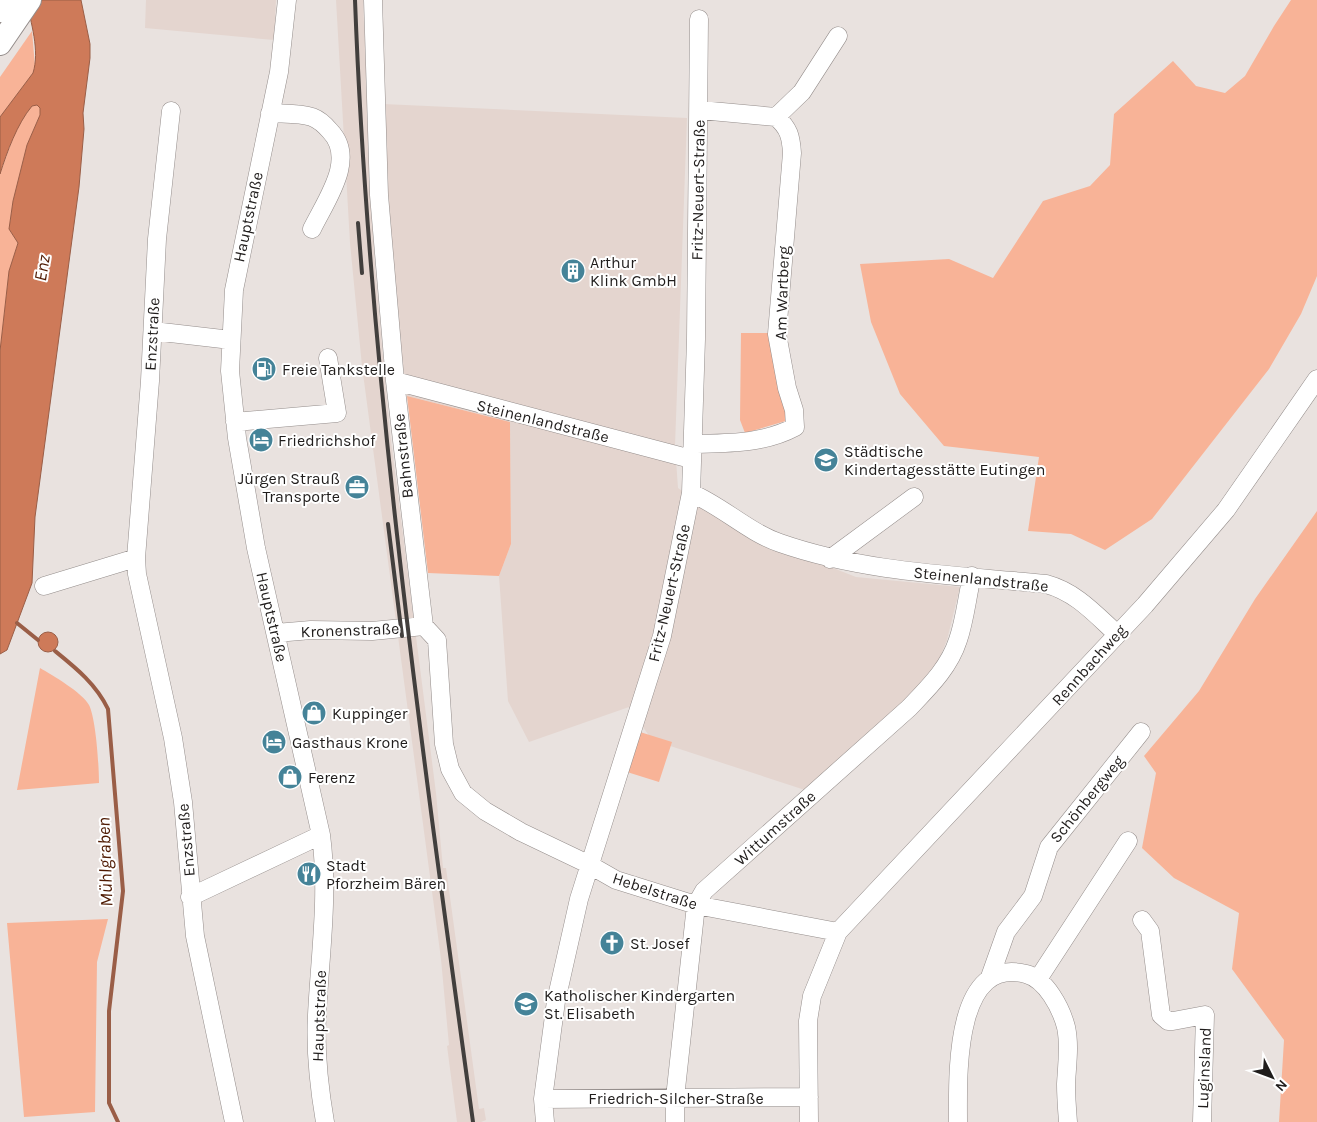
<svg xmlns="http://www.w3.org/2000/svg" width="1317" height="1122" font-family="Karla,sans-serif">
	<rect width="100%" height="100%" fill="#e9e2df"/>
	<!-- built -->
	<path fill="#e4d5cf" d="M146 0H276L274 40 145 28Z
		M336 0H363L375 268 390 433 436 793 443 868H446L479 1109 484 1108 486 1120 481 1122H457L447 1046 449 1045 441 959 362 366 350 243Z
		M383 104 687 118 675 446 678 488 738 531 856 577 960 587 947 640 934 672 902 705 805 790 652 740 629 707 529 742 508 701 499 576 511 544 510 422 407 396 393 288Z"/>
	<!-- green -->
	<path fill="#f8b397" d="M1291 0H1317V276L1301 314 1269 369 1152 519 1105 550 1071 534 1028 531 1039 457 944 446 900 394 871 322 860 264 949 259 993 278 1043 201 1090 186 1110 165 1114 114 1173 61 1196 86 1225 93 1245 76 1274 26Z
		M32 31 35 66 33 73 0 117V77Z
		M32 105H37L40 108V115L27 145 13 201 9 229 18 243 9 271 0 351V174L16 130Z
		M741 333H772L789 420 745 433 740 420Z
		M407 396 510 422 511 544 499 576 428 573Z
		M1317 511V1122H1279L1284 1040 1232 969 1239 913 1174 878 1142 848 1156 773 1144 756 1199 691 1255 599Z
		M40 668C52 675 83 693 89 705 96 719 99 766 99 783L17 790Z
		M640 732 672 742 659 782 627 772Z
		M108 919 97 962 95 1112 24 1117 7 923Z"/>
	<!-- water -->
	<path fill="#ce7a59" stroke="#9a5e47" d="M26 0H81L90 44V58L83 113 84 129 79 187 35 517 32 583 7 650 0 654V351L9 271 18 243 9 229 13 201 27 145 40 115V108L37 105 32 106C17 124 7 152 0 174V117L33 73C40 51 31 22 26 0Z
		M38 642a10 10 0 1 1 20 0a10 10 0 1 1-20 0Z"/>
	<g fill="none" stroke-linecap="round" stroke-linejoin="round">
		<!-- stream -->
		<path stroke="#9a5e47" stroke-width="4" d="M17 623 38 640
			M55 651C76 668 96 684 108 709L123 891 109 1011V1103L118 1122"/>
		<defs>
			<path id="minor" d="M287 0 279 72 234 290 230 371 237 438 256 548 321 835C329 896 320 954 317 1015 315 1051 319 1087 325 1122
				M373 0 379 195 395 381 424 626 437 640 444 744 450 769 463 793 485 811 521 832 588 864 616 880 696 905 838 932
				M171 111 157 239 150 381 136 558 137 574 173 738 183 802 195 936 234 1122
				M270 113C283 114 300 113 312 117 320 120 325 125 330 131 357 159 326 200 312 229
				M776 117 802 92 838 36
				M153 331 231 340
				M395 381 691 459
				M235 422 337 413 328 358
				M693 444C728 443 763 444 795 427L794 410 787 388 777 334 792 153C791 137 789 128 776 117L700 110
				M691 493C722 506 748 532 780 543 866 573 957 575 1046 584 1076 592 1095 614 1117 634
				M830 559 914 497
				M44 586 136 558
				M276 633 311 630 372 631 424 626
				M190 897 321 835
				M1142 920 1150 931 1161 1015 1168 1021H1173L1205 1015 1202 1122
				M990 977 1006 932 1033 896 1049 847 1141 732
				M1038 979 1128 841
				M543 1099 809 1097
				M545 1122 543 1099 556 1001 579 899 662 636 691 493 696 339 699 19
				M675 1122V1098L696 905 704 891 909 708C928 688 949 668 958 640 965 620 967 597 972 576
				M809 1122 808 1021 812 996 838 932 1145 605 1226 510 1317 379
				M958 1122C958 1078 953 955 1026 974 1046 979 1061 1008 1066 1027 1070 1045 1067 1065 1066 1084 1066 1097 1067 1109 1068 1122"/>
			<path id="major" d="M0 11 7 0
				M0 44 30 0"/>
		</defs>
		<!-- minor casing -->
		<use href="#minor" stroke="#948d8b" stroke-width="19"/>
		<!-- major casing -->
		<use href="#major" stroke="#948d8b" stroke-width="24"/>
		<!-- minor -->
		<use href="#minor" stroke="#fff" stroke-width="18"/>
		<!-- major -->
		<use href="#major" stroke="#fff" stroke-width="22"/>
		<!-- rail -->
		<path stroke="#423f3d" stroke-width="4" d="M355 0C369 376 422 749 473 1122
			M358 223 362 273
			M388 524 402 636"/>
	</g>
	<!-- icons -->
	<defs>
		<symbol id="building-disc" viewBox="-11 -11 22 22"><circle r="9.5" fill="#458398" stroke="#fff"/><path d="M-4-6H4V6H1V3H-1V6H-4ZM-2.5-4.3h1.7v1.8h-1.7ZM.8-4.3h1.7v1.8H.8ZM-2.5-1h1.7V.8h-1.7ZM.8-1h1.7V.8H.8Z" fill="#fff"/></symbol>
		<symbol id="fuel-disc" viewBox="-11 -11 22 22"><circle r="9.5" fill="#458398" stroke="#fff"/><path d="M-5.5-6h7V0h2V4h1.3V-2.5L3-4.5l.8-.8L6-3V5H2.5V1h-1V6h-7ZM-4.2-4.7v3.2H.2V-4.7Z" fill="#fff"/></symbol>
		<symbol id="hotel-disc" viewBox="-11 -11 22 22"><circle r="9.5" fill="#458398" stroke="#fff"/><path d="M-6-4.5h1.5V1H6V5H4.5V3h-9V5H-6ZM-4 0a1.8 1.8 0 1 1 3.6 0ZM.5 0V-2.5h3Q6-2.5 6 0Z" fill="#fff"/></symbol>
		<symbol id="school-disc" viewBox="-11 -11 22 22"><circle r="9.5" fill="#458398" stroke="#fff"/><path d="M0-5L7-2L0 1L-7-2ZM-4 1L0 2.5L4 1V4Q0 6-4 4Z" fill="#fff"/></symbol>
		<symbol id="office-disc" viewBox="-11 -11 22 22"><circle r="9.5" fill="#458398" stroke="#fff"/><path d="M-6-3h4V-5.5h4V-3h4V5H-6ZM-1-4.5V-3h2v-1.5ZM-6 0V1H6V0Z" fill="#fff"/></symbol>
		<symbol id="shop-disc" viewBox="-11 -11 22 22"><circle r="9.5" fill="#458398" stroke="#fff"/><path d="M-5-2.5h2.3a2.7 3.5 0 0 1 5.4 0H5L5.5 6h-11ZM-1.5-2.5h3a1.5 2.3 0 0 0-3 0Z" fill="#fff"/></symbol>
		<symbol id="restaurant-disc" viewBox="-11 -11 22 22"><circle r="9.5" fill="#458398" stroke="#fff"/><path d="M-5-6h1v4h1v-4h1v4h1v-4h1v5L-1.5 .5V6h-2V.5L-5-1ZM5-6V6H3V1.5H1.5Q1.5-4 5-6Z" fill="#fff"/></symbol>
		<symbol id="church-disc" viewBox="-11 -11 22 22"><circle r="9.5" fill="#458398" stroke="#fff"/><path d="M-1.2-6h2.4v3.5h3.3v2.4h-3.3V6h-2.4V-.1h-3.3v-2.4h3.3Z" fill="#fff"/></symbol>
	</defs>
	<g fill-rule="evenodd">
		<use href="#building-disc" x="559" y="257" width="28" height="28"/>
		<use href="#fuel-disc" x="250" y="355" width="28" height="28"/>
		<use href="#hotel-disc" x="247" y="426" width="28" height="28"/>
		<use href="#school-disc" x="812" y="446" width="28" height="28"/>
		<use href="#office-disc" x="343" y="473" width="28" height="28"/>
		<use href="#shop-disc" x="300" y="699" width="28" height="28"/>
		<use href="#hotel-disc" x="260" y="728" width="28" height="28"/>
		<use href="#shop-disc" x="276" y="763" width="28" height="28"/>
		<use href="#restaurant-disc" x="295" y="860" width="28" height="28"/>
		<use href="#church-disc" x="598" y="929" width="28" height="28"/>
		<use href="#school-disc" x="512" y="990" width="28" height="28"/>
	</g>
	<g text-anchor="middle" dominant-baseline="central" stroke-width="4" stroke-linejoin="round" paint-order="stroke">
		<!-- street labels -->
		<g font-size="16" fill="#201d1c" stroke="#fff">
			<text transform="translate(698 190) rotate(-89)">Fritz-Neuert-Straße</text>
			<text transform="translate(248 217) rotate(-78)">Hauptstraße</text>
			<text transform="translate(782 293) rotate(-88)">Am Wartberg</text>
			<text transform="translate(152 334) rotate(-87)">Enzstraße</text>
			<text transform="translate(543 421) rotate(14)">Steinenlandstraße</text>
			<text transform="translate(403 456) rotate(-96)">Bahnstraße</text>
			<text transform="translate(981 579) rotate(6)">Steinenlandstraße</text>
			<text transform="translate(669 593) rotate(-77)">Fritz-Neuert-Straße</text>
			<text transform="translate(272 617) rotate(77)">Hauptstraße</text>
			<text transform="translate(350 630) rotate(-2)">Kronenstraße</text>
			<text transform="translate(1089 665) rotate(-48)">Rennbachweg</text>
			<text transform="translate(1087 799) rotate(-51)">Schönbergweg</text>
			<text transform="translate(775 828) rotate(-42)">Wittumstraße</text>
			<text transform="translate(186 840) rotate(-95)">Enzstraße</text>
			<text transform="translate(655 891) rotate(18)">Hebelstraße</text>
			<text transform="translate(319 1016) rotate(-88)">Hauptstraße</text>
			<text transform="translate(1204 1068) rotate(-88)">Luginsland</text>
			<text x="676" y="1098">Friedrich-Silcher-Straße</text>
		</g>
		<!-- poi labels -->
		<g font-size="16" fill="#201d1c" stroke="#fff" text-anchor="start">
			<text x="590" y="262">Arthur<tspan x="590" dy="18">Klink GmbH</tspan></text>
			<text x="282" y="369">Freie Tankstelle</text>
			<text x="278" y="440">Friedrichshof</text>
			<text x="844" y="451">Städtische<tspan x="844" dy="18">Kindertagesstätte Eutingen</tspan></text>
			<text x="340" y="478" text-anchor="end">Jürgen Strauß<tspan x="340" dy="18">Transporte</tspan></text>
			<text x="332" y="713">Kuppinger</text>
			<text x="292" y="742">Gasthaus Krone</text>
			<text x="308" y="777">Ferenz</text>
			<text x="326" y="865">Stadt<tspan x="326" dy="18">Pforzheim Bären</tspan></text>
			<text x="630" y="943">St. Josef</text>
			<text x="544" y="995">Katholischer Kindergarten<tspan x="544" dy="18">St. Elisabeth</tspan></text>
		</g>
		<!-- water labels -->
		<g font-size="18" font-style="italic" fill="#4e1901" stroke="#fff">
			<text transform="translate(42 268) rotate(-81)">Enz</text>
			<text transform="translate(105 862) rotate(-92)">Mühlgraben</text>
		</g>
	</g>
	<!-- north arrow -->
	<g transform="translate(1272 1077) rotate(132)" stroke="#ffffff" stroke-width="4" paint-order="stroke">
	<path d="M0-4L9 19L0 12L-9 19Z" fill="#201d1c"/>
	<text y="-8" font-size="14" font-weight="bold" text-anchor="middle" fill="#201d1c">N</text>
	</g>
</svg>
